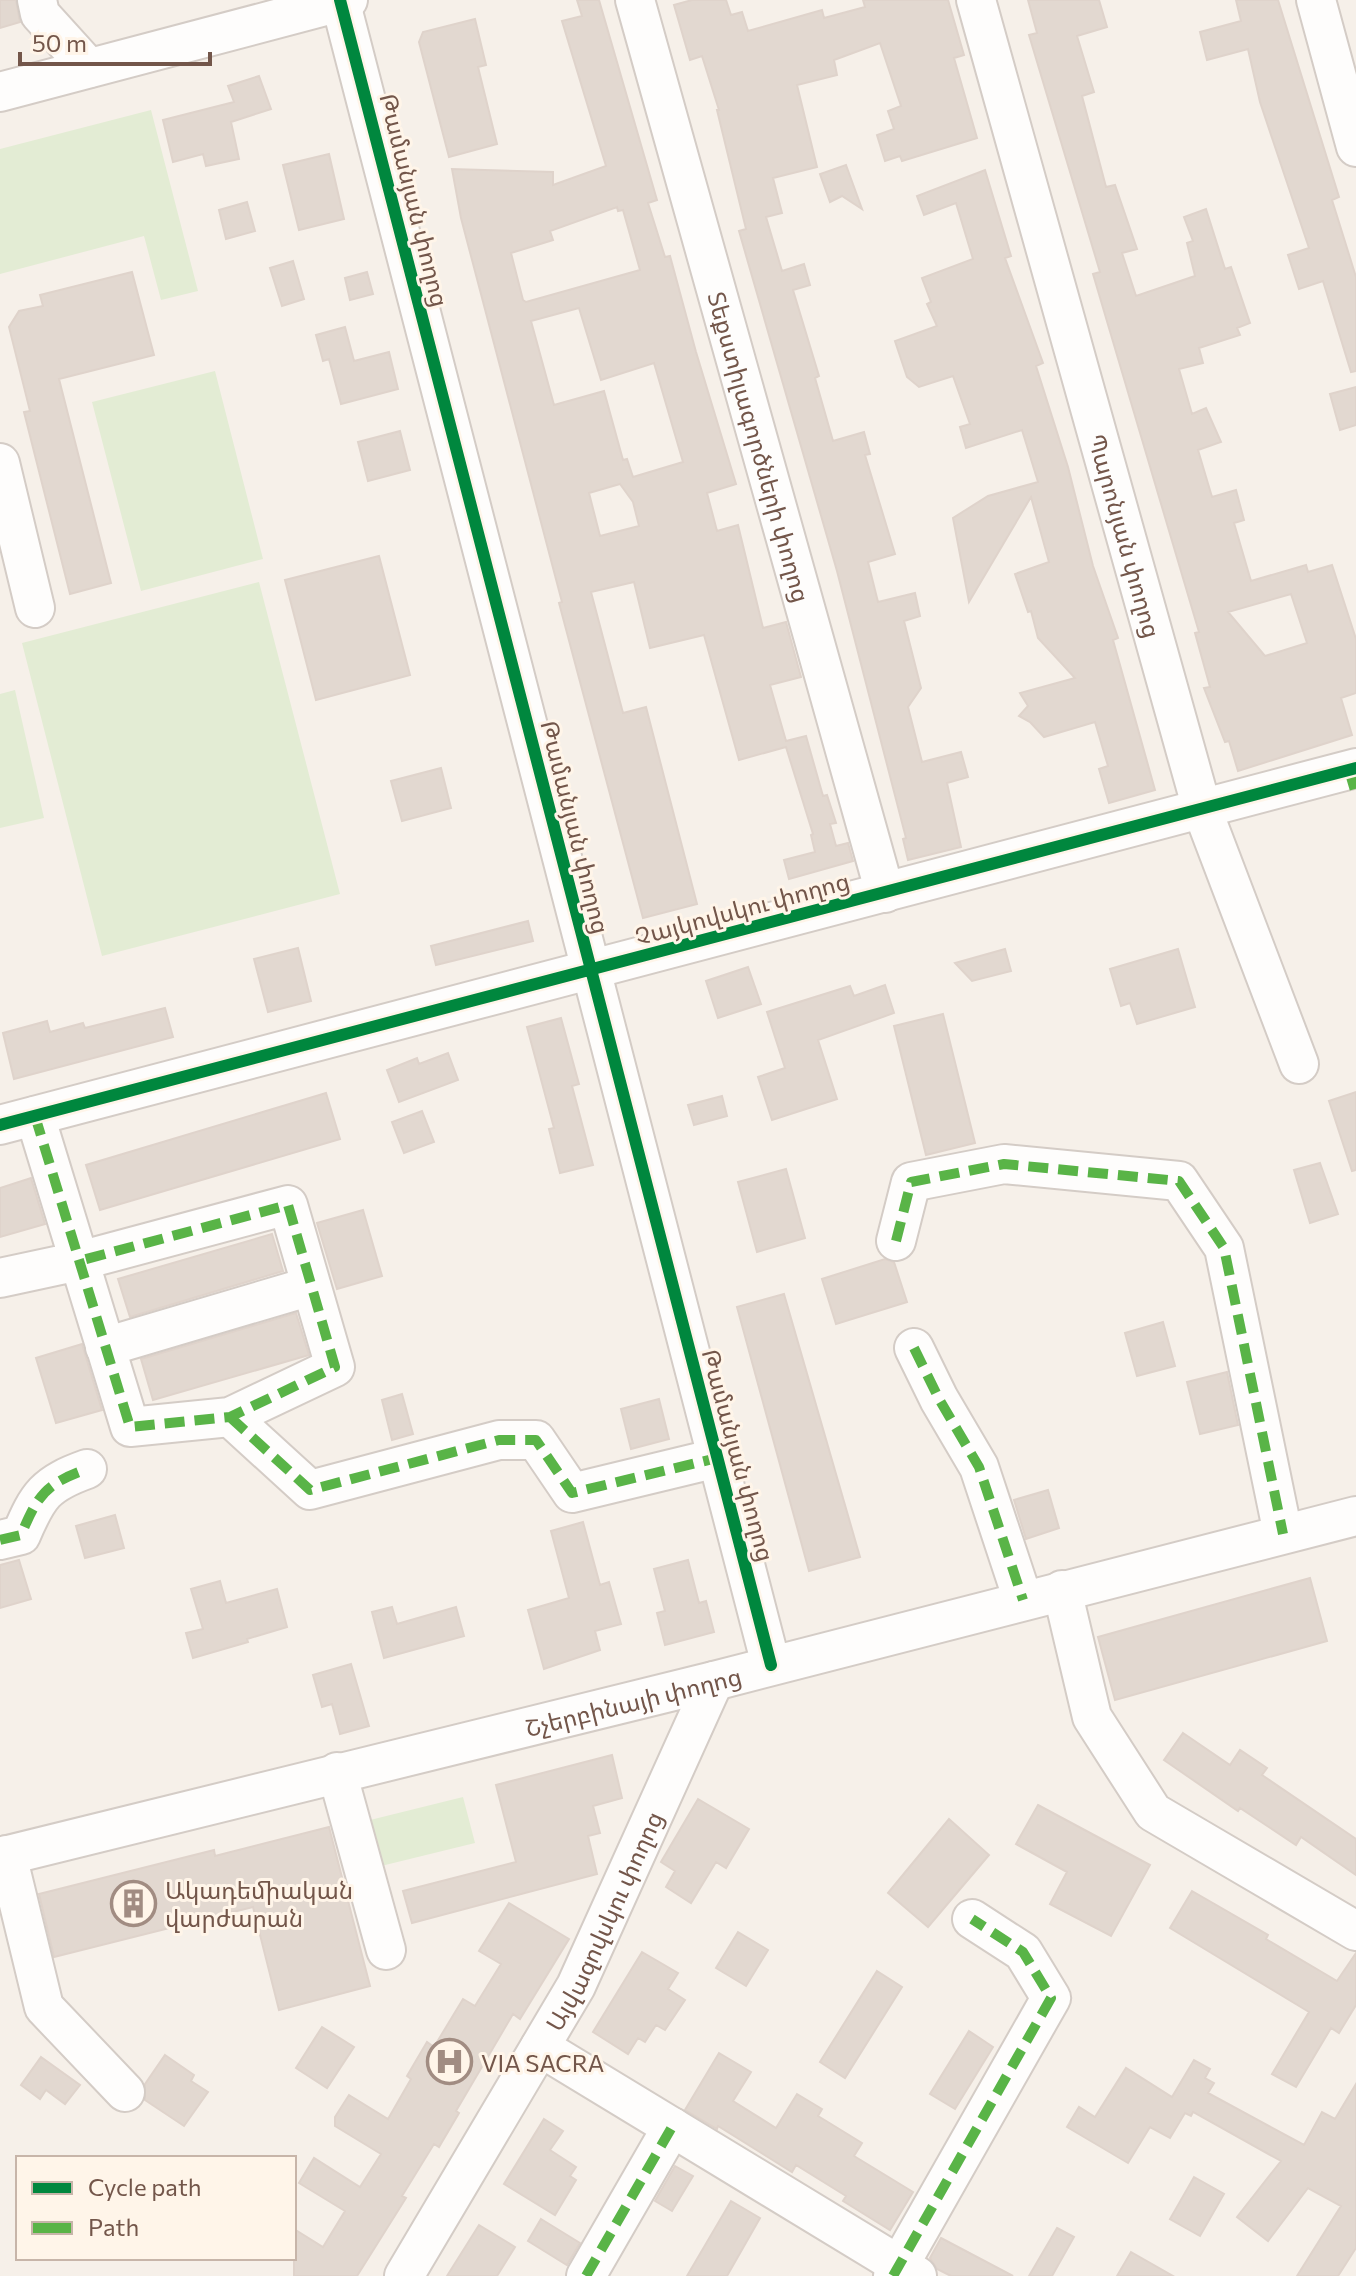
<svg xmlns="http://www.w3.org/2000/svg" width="1356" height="2276" font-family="Commissioner,'Noto Sans Armenian',sans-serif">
	<rect width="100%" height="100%" fill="#f6f0e9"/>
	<!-- green -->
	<path fill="#e3ecd4" d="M151 110 198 291 161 300 144 236 0 274V149Z
		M215 371 263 559 141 591 92 402Z
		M259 582 340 894 102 956 22 643Z
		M15 690 44 818 0 828V694Z
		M463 1797 475 1843 373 1868 362 1822Z"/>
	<!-- building -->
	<path fill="#e2d8d0" stroke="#dfd3cb" stroke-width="2" fill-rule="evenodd" d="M0 0H16L20 22 0 28Z
		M577 0H599L657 200 648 203 665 257 670 256 696 352 736 484 707 493 717 531 738 525 763 628 786 622 801 677 770 685 786 741 806 736 823 796 827 795 836 823 830 824 836 846 848 843 853 861 789 879 784 860 815 852 811 835 813 834 786 747 739 760 704 635 650 648 634 582 591 592 623 713 646 707 697 904 643 918 559 603 562 602 461 218 452 169 553 172V185L606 166 562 21 582 16ZM617 207 618 211 623 210 640 270 526 302 523 300 511 253 553 240 550 231ZM579 308 601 380 654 363 683 462 633 477 627 459 623 460 604 391 554 405 531 321ZM620 484 633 502 639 526 600 536 589 493Z
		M692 0H726L731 15 742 12 748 31 822 10 824 18 865 7 863 0H948L964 55 954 58 977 138 902 161 900 156 885 161 877 135 894 129 888 111 901 106 880 43 834 60 837 75 797 85 817 167 773 178 782 213 766 217 782 271 804 264 810 285 793 290 819 376 815 378 833 441 864 432 870 454 865 455 895 554 868 562 878 602 915 593 920 616 904 621 921 688 908 707 922 762 961 752 968 777 947 783 961 847 908 860 903 839 906 838 837 571 739 231 746 229 717 110H719L702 56 690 60 674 5Z
		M1028 0H1099L1107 27 1077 36 1094 92 1082 96 1106 187 1115 185 1137 249 1122 253 1136 296 1195 276 1187 243 1193 241 1184 217 1206 209 1225 269 1231 267 1250 323 1237 328 1240 335 1199 348 1203 363 1179 369 1192 414 1206 408 1221 442 1198 450 1212 497 1236 490 1244 520 1234 523 1251 581 1306 565 1308 572 1332 565 1356 639V693L1341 698 1352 735 1238 771 1229 741 1225 742 1204 688 1210 687 1195 633 1199 632 1093 274 1100 272 1029 35 1037 33ZM1291 594 1307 643 1265 656 1228 612Z
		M1236 0H1278L1339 197 1332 200 1356 277V371L1351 372 1323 281 1299 289 1288 255 1309 248 1260 102 1248 49 1207 60 1200 32 1241 21Z
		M475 19 486 65 478 67 497 144 449 157 419 42 423 32Z
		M259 76 271 109 231 122 239 159 206 166 203 154 173 162 163 120 234 102 228 86Z
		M329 154 344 219 299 230 283 165Z
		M846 165 862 209 842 196 830 202 820 174Z
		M985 170 1011 256 1005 258 1043 363 1036 366 1068 467 1093 566 1118 638 1113 640 1155 790 1109 803 1099 769 1108 766 1095 722 1044 737 1030 722 1019 716 1028 706 1020 693 1075 678 1038 638 1031 611 1028 612 1015 574 1049 562 1031 497 969 602 953 518 988 496 1038 482 1022 430 966 448 960 427 970 424 953 376 919 387 907 377 895 341 937 326 927 304 931 302 922 278 973 259 956 203 924 215 917 196Z
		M247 202 255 231 226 239 219 210Z
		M293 261 304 299 282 306 270 268Z
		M132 272 154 355 59 379 111 583 70 594 24 412 30 411 9 327 19 311 43 306 40 295Z
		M367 272 373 294 350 300 345 278Z
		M345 327 354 361 389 352 398 389 341 404 329 359 323 361 316 335Z
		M1356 387V425L1340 430 1330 394Z
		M400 431 410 470 368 481 358 442Z
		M379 556 410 675 316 700 285 580Z
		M441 768 451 808 402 821 391 781Z
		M528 921 533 941 436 965 431 946Z
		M298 948 311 1001 268 1012 254 959Z
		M1005 949 1011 971 972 981 955 963Z
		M1178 949 1195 1007 1137 1024 1130 1003 1121 1006 1110 969Z
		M748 967 761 1004 718 1018 706 981Z
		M885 985 894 1013 818 1040 837 1099 772 1120 758 1077 785 1068 767 1012 850 986 854 996Z
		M165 1008 173 1037 14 1079 3 1033 47 1021 50 1032 83 1023 85 1028Z
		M943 1014 975 1143 926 1155 894 1026Z
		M561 1018 579 1084 572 1086 593 1165 560 1173 549 1129 554 1128 527 1027Z
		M448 1053 458 1080 399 1102 387 1070 417 1058 419 1064Z
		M1356 1092V1170L1352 1171 1329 1101Z
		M326 1093 340 1139 100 1210 86 1165Z
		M722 1096 727 1116 694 1125 688 1105Z
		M422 1111 434 1142 404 1153 392 1122Z
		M1320 1163 1338 1214 1310 1223 1294 1170Z
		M786 1169 805 1238 757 1252 738 1182Z
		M31 1178 45 1224 0 1237V1188Z
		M363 1210 382 1276 337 1289 317 1223Z
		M272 1234 283 1271 130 1317 118 1279Z
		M885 1259 894 1262 907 1302 836 1324 822 1279Z
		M784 1294 860 1557 809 1571 737 1307Z
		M296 1313 309 1355 153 1400 141 1359Z
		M1163 1322 1175 1366 1137 1376 1125 1333Z
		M82 1344 102 1410 56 1423 36 1358Z
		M1227 1372 1238 1425 1200 1434 1187 1382Z
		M402 1394 413 1434 392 1440 382 1400Z
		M659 1399 669 1439 631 1449 621 1409Z
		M1048 1490 1059 1528 1026 1539 1014 1500Z
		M115 1515 124 1548 85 1558 76 1526Z
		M583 1522 600 1585 609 1582 621 1624 595 1631 600 1650 544 1669 528 1610 569 1598 551 1531Z
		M19 1560 31 1599 0 1608V1565Z
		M688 1560 699 1603 706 1601 714 1632 665 1645 657 1613 665 1611 654 1569Z
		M1310 1578 1327 1641 1115 1700 1098 1637Z
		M220 1581 226 1603 277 1589 287 1627 247 1639 248 1642 193 1658 186 1633 203 1629 191 1589Z
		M392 1607 397 1624 456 1607 464 1636 384 1658 372 1612Z
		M351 1664 369 1726 340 1734 332 1704 322 1707 313 1675Z
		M1183 1733 1230 1765 1240 1750 1267 1768 1262 1775 1356 1839V1875L1301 1837 1296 1845 1240 1808 1238 1811 1164 1760Z
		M612 1755 622 1798 593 1806 600 1833 588 1836 597 1874 412 1923 403 1891 516 1862 496 1785Z
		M698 1799 749 1829 726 1868 716 1862 691 1903 666 1887 675 1871 661 1862Z
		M1038 1805 1150 1865 1111 1936 1050 1904 1067 1872 1016 1844Z
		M949 1819 989 1855 928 1927 888 1893Z
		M329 1827 370 1986 279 2010 253 1907 54 1957 39 1894 214 1850 215 1856Z
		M1192 1891 1268 1935 1266 1939 1337 1981 1356 1953V2005L1339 2033 1331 2028 1296 2087 1272 2074 1309 2012 1170 1928Z
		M509 1903 569 1939 520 2019 513 2014 456 2111 459 2113 439 2147 434 2144 402 2196 406 2198 357 2276H294V2229L323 2247 345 2211 299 2183 314 2158 360 2187 381 2154 335 2126V2117L349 2095 388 2119 411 2079 407 2076 427 2042 434 2047 463 1999 475 2006 501 1964 479 1951Z
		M738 1932 768 1950 746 1986 716 1968Z
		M642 1952 678 1973 668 1989 685 2000 665 2030 656 2025 645 2042 638 2038 628 2054 593 2032Z
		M877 1971 902 1987 845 2078 820 2062Z
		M322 2027 354 2047 327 2088 296 2068Z
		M969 2031 993 2047 955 2109 930 2094Z
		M719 2053 751 2072 733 2101 776 2128 797 2094 822 2109 818 2116 862 2143 854 2156 913 2192 890 2230 843 2201 846 2196 796 2165 792 2172 718 2126 717 2129 685 2110Z
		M165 2055 194 2075 191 2081 208 2092 184 2126 145 2100V2084Z
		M41 2057 80 2085 65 2104 46 2090 40 2099 21 2085Z
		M1194 2060 1210 2069 1205 2078 1214 2083 1208 2093 1304 2145 1322 2112 1335 2119 1356 2084V2248L1338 2276H1297L1341 2206 1308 2188 1268 2241 1237 2217 1281 2161 1193 2112 1191 2116 1185 2113 1170 2138 1150 2127 1128 2163 1067 2127 1079 2107 1095 2117 1126 2068 1172 2097Z
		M544 2119 563 2131 550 2150 576 2167 570 2176 576 2180 555 2215 504 2184Z
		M675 2166 693 2176 672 2211 655 2201Z
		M1194 2177 1224 2194 1200 2236 1170 2219Z
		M731 2201 760 2218 727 2276H687Z
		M541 2219 580 2243 567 2265 528 2241Z
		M479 2225 515 2247 497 2276H447Z
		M1057 2228 1074 2237 1052 2276H1029Z
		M941 2238 1013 2276H951L937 2269 930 2258Z
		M1131 2252 1173 2276H1117Z"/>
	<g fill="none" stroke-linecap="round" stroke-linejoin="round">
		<defs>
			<g id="minor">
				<path d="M37 0 40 14 89 68"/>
				<path d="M340 0 771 1665"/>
				<path id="s1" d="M635 0 885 893"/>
				<path id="s2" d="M976 0 1202 809 1299 1064"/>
				<path d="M1316 0 1356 147"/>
				<path d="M0 92 348 0"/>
				<path d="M0 463 35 608"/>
				<path d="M0 1125 1356 768"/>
				<path d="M896 1241 911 1182 1004 1164 1179 1181 1224 1248 1283 1534"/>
				<path d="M0 1278 79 1261 288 1205 335 1367 230 1417 130 1427 35 1116"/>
				<path d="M105 1347 311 1286"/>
				<path d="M914 1348 939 1399 979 1467 1023 1600"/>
				<path d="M230 1417 310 1490 499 1440H536L572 1493 717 1458"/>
				<path d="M0 1540 21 1535C38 1495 45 1484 87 1469"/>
				<path d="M1062 1590 1092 1717 1153 1812 1356 1931"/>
				<path d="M337 1772 386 1950"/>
				<path d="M7 1855 44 2007 125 2092"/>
				<path id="s3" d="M0 1857 714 1681 1356 1516"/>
				<path d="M540 2047 917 2276"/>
				<path id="s4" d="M404 2276 576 1986 714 1681"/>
				<path d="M586 2276 672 2127"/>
				<path d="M893 2276 1051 1998 1023 1952 972 1919"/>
			</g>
		</defs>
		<!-- minor casing -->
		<use href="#minor" stroke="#d4ccc6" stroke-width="42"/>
		<!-- minor -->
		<use href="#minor" stroke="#fefdfc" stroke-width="38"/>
		<!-- quiet -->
		<path stroke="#59b447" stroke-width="10" stroke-dasharray="20 10" stroke-linecap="butt" d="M1349 770 1356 794
			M35 1116 130 1427 230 1417 335 1367 288 1205 79 1261
			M896 1241 911 1182 1004 1164 1179 1181 1224 1248 1283 1534
			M914 1348 939 1399 979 1467 1023 1600
			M230 1417 310 1490 499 1440H536L572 1493 717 1458
			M0 1540 21 1535C38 1495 45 1484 87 1469
			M586 2276 672 2127
			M893 2276 1051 1998 1023 1952 972 1919"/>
		<defs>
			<path id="cycleway" d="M340 0 771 1665
				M0 1125 1356 768"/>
		</defs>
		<!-- cycleway casing -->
		<use href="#cycleway" stroke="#fff5e9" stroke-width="17"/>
		<!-- cycleway -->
		<use href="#cycleway" stroke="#00873e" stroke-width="12"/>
	</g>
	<!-- icons -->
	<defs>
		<symbol id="building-ring" viewBox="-11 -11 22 22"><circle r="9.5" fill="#fff5e9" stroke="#a18c82" stroke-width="1.5"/><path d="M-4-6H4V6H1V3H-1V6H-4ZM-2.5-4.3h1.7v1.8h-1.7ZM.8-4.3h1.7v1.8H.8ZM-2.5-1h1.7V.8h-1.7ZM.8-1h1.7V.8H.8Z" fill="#a18c82"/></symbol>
		<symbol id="hospital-ring" viewBox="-11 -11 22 22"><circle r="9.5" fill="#fff5e9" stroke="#a18c82" stroke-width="1.5"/><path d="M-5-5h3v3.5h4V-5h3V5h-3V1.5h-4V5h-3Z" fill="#a18c82"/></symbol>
	</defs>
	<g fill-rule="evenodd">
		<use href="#building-ring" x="108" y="1878" width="51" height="51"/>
		<use href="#hospital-ring" x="424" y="2036" width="51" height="51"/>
	</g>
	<g text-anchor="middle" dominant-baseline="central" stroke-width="6" stroke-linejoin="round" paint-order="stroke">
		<!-- street labels -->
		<g font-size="24" fill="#73564a" stroke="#fff5e9">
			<text transform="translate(415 200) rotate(76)">Թամանյան փողոց</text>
			<text stroke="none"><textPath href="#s1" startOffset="464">Տեքստիլագործների փողոց</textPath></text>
			<text stroke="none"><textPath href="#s2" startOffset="556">Պարոնյան փողոց</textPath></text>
			<text transform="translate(576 827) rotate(76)">Թամանյան փողոց</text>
			<text transform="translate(742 908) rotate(-15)">Չայկովսկու փողոց</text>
			<text transform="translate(739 1455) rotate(75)">Թամանյան փողոց</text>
			<text stroke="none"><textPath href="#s3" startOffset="652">Շչերբինայի փողոց</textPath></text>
			<text stroke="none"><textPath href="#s4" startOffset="408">Այվազովսկու փողոց</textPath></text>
		</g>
		<!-- poi labels -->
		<g font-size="24" fill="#73564a" stroke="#fff5e9" text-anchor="start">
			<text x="165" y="1889">Ակադեմիական<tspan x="165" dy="28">վարժարան</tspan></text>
			<text x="481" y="2062">VIA SACRA</text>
		</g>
	</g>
	<!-- legend -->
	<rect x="16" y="2156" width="280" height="104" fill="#fff5e9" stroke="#c7b5a9" stroke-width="2"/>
	<rect x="32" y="2182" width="40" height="12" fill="#00873e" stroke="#c7b5a9" stroke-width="2"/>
	<text x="88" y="2196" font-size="24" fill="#73564a">Cycle path</text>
	<rect x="32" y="2222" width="40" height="12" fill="#59b447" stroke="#c7b5a9" stroke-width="2"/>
	<text x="88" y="2236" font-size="24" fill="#73564a">Path</text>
	<!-- scale -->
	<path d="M20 52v12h190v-12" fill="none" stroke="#73564a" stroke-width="4"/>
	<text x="32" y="52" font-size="24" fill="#73564a" stroke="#fff5e9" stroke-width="6" paint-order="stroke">50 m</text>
</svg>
